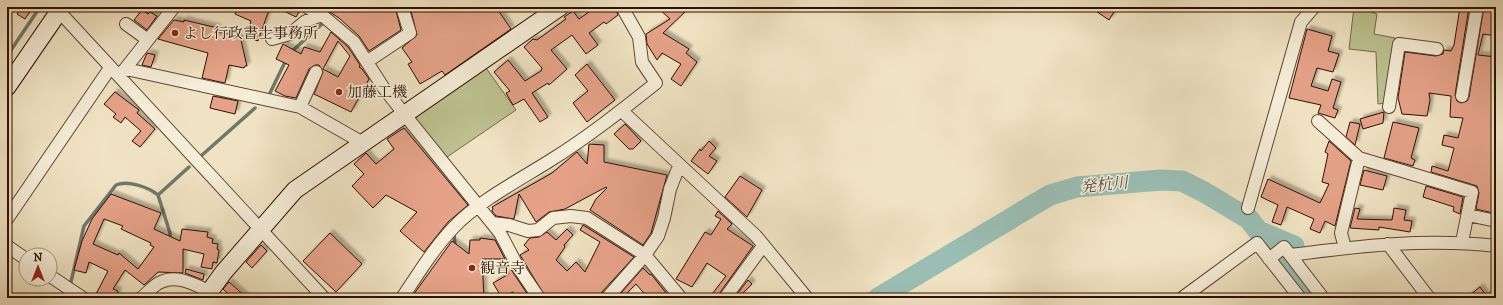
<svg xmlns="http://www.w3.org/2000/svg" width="1503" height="305" font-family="'IM FELL DW Pica','Noto Serif JP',serif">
	<defs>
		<filter id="shadow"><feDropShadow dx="3.5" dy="-3.5" stdDeviation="1" flood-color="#0004"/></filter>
	</defs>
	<rect width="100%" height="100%" fill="#f0e3c3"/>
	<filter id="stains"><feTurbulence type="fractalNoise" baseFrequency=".005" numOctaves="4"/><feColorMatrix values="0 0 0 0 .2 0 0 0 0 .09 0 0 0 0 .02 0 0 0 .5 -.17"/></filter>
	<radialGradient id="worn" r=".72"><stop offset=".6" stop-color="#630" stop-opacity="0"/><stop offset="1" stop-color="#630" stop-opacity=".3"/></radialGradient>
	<!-- green -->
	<path fill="#bdc391" stroke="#746a49" d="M1354 7H1371L1369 11 1377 14 1374 34 1395 38 1386 103 1378 104 1376 52 1349 49Z
		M486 68 516 110 444 159 415 123 416 117Z"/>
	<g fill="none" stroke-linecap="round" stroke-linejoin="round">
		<!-- stream -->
		<path stroke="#6e796c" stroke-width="3.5" d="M290 53 323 23 326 22
			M7 56 40 7
			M269 95 286 60
			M201 156 255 108
			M170 240V233L158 195 189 167
			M455 247 454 234 456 232
			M70 286 84 226 116 185C128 180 148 187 158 195"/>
		<!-- river -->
		<path stroke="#9abeb4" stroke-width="21" d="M1263 233 1294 246
			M878 298 1050 195 1077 187 1161 180 1182 181 1204 192 1249 219 1310 298"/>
	</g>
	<!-- building -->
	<path fill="#e5a288" stroke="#2c1101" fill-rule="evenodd" filter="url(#shadow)" d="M22 7H33L25 19 17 14Z
		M238 7H270L258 41 246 37 251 21 235 14Z
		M276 7H300V10L296 17Z
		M322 7H395L401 30 369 51 359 36 339 18Z
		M410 7H496L511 29 445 75 442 71 420 84 408 64 412 62 402 48 417 35Z
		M596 7H615L618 15 606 24 604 22 589 33 598 45 586 54 572 35 551 50 567 69 549 85 548 83 532 93 548 117 540 122 524 99 513 105 506 93 510 91 494 72 508 60 525 81 541 71 542 68 524 47 533 39 537 40 566 19 564 17 573 11 579 19Z
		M657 7H690L663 33 689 49 686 53 697 62 681 86 671 79 681 64 662 53 657 60 647 44 646 34 670 19Z
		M1090 7H1117L1109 20Z
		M1460 7H1469L1455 95 1457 101 1461 103 1467 101 1469 97 1484 7H1496V36L1483 34 1478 55 1496 57V199L1493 213 1476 209 1479 193 1477 186 1431 172 1432 166 1448 171 1454 148 1442 145 1444 135 1458 138 1463 118 1450 117 1451 96 1429 93 1430 100 1427 116 1402 114 1398 98 1405 52 1436 56 1443 54 1444 50 1451 51 1454 45Z
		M142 10 148 14 150 12 157 16 147 30 134 20Z
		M174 20 184 22V20L218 28 217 32 240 36 247 66H245L244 68 229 65 225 83 202 78 208 53 158 39Z
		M1307 29 1332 36 1328 51 1339 54 1333 72 1317 68 1311 86 1328 91 1332 79 1341 82 1333 108 1338 110 1335 118 1318 113 1321 105 1289 98Z
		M331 32 348 47 360 65 359 67 362 69 369 79 351 112 314 94 323 72 319 65H315L309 69 296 98 285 96 275 91 289 65 276 59 283 44 301 54 304 47 320 52ZM338 41 350 56 338 77 323 69Z
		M147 53 155 55 151 67 142 65Z
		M587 64 615 100 587 122 573 103 588 91 575 75Z
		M115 92 139 110 137 113 155 129 140 147 132 141 141 131 125 117 121 123 113 117 116 114 104 104Z
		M213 96 238 101 235 114 210 108Z
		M1384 112 1383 123 1363 129 1360 119Z
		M1350 122 1360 124 1355 145 1346 137Z
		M1393 122 1419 128 1411 158 1415 160 1413 166 1384 158Z
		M625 124 641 141 633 149H629L614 134Z
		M404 128 468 205 448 222 424 252 400 231 417 212 386 195 373 208 352 186 364 174 354 164 366 153 376 164 394 149 387 139Z
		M709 141 716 148 709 156 717 161 708 174 691 161 700 149 701 151Z
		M1329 141 1351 161 1335 226 1325 221 1320 233 1310 229 1314 219 1287 207 1281 225 1272 222 1278 205 1261 197 1268 179 1320 203 1329 184 1322 182 1328 154 1325 152Z
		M589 144 604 145V162L667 175 651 233 643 245 590 210 596 199 607 188 606 187 565 209 549 212 536 222 519 194 514 219 496 216 492 211 493 209 492 207 552 173 577 152 587 164Z
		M1364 170 1387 176 1383 190 1360 185Z
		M740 176 762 190 747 217 725 197Z
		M1426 186 1463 197 1460 214 1453 211 1454 207 1423 197Z
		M111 194 161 213 154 229 180 241 182 229 208 232 207 237 213 239 212 243 218 244 217 249 219 250 217 263 213 262 212 269 201 267 204 254 183 249V273L158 272 144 285 125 270 113 289 118 291 116 298H94L108 271 89 262 86 273 74 270 82 241 92 219ZM104 219 123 226 121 229 151 243 150 245 154 247 138 269 119 253 118 255 93 244Z
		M1355 208 1360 209 1357 219 1392 220 1394 208 1406 210 1404 220 1412 221 1410 232 1379 227V230L1350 228Z
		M718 211 732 224 727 229 753 246 719 294 718 298H709L726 276 707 263 692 287 676 279 705 232 711 235 721 219 715 216Z
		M583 225 634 257 601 293 600 298H546L520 255 529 250 524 245 530 238 539 237 547 232 556 240 567 229 573 235 564 245 565 247 556 260 567 271 576 262 585 272 600 242 580 230Z
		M330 233 362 264 336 292 303 261Z
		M480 238 495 240 505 259H482L484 298H411L452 241 469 254 470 240H480Z
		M261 245 267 251 252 268 246 262Z
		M507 262 512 271 530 298H517L513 292 502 298 493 283 509 274 504 264Z
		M643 268 650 275 651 274 670 298H648L636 284 624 296 621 293Z
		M186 269 204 274 203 280 185 273Z
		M748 280 752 284 738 298H734Z
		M229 282 247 298H233L223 289Z
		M1480 287 1488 298H1466Z"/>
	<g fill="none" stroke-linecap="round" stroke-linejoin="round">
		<defs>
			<path id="street" d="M55 7 324 298
				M307 7 323 16 354 42 383 87 405 115 500 233 518 267 539 298
				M126 24 148 40
				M272 39 290 34 306 21 322 15
				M368 61 410 33 402 7
				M126 69 300 107 363 143
				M121 74 174 7
				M1462 96 1477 7
				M300 107 316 72
				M1389 107 1399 44 1437 49
				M622 111 756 236 807 298
				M1318 121 1359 158 1472 192 1462 242
				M1248 208 1301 22 1314 7
				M1468 215 1496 221
				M7 219 110 68
				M492 223 509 225 528 231 538 230 553 218 571 216 587 218 645 255 681 298
				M1388 244 1429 298
				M7 246 26 259
				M1345 248 1341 233 1359 158
				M1290 255C1358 246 1427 238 1496 246
				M1269 259 1284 247 1323 298
				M50 276 83 298
				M141 298C148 293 153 285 161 282 177 274 195 285 209 291
				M402 298C418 274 434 248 454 227 477 202 521 179 551 160 588 137 622 110 656 83L642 62 639 37 622 7
				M607 298 645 255 658 236 664 218 670 189 679 166
				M725 298 763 246
				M1182 298 1257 243 1300 298"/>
			<path id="secondary" d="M7 87 62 7
				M205 298 223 273 295 190 560 7"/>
		</defs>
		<!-- street casing -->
		<use href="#street" stroke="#5d4632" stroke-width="14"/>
		<!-- secondary casing -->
		<use href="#secondary" stroke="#2c1101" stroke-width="19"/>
		<!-- street -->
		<use href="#street" stroke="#f5edd8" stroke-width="12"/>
		<!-- secondary -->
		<use href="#secondary" stroke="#f5edd8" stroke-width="17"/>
	</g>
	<!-- markers -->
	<g fill="#8f2418" stroke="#f5edd8" stroke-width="1.5">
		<circle cx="175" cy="33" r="4"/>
		<circle cx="339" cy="92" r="4"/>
		<circle cx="472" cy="268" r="4"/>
	</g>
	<g text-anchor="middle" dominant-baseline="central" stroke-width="3" stroke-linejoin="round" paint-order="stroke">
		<!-- poi labels -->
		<g font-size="15" fill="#2c1101" stroke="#f5edd8" text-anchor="start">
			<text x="183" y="33">よし行政書士事務所</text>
			<text x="347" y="92">加藤工機</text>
			<text x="480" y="268">観音寺</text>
		</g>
		<!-- water labels -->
		<g font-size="16" font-style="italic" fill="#524e40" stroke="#f5edd8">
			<text transform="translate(1104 185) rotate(-6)">発杭川</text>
		</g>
	</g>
	<!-- margin -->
	<rect width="1503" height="305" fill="none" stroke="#f0e3c3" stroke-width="24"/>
	<rect x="8" y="8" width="1487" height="289" fill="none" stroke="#2c1101" stroke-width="2"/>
	<rect x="12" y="12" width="1479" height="281" fill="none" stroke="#2c1101"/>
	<!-- north arrow -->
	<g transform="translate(38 267)"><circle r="19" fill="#f5edd8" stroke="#a59582"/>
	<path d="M0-3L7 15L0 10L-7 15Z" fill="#8f2418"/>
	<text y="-6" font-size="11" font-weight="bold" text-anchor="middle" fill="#2c1101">N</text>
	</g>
	<rect width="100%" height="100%" filter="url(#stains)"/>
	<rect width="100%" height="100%" fill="url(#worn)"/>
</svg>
